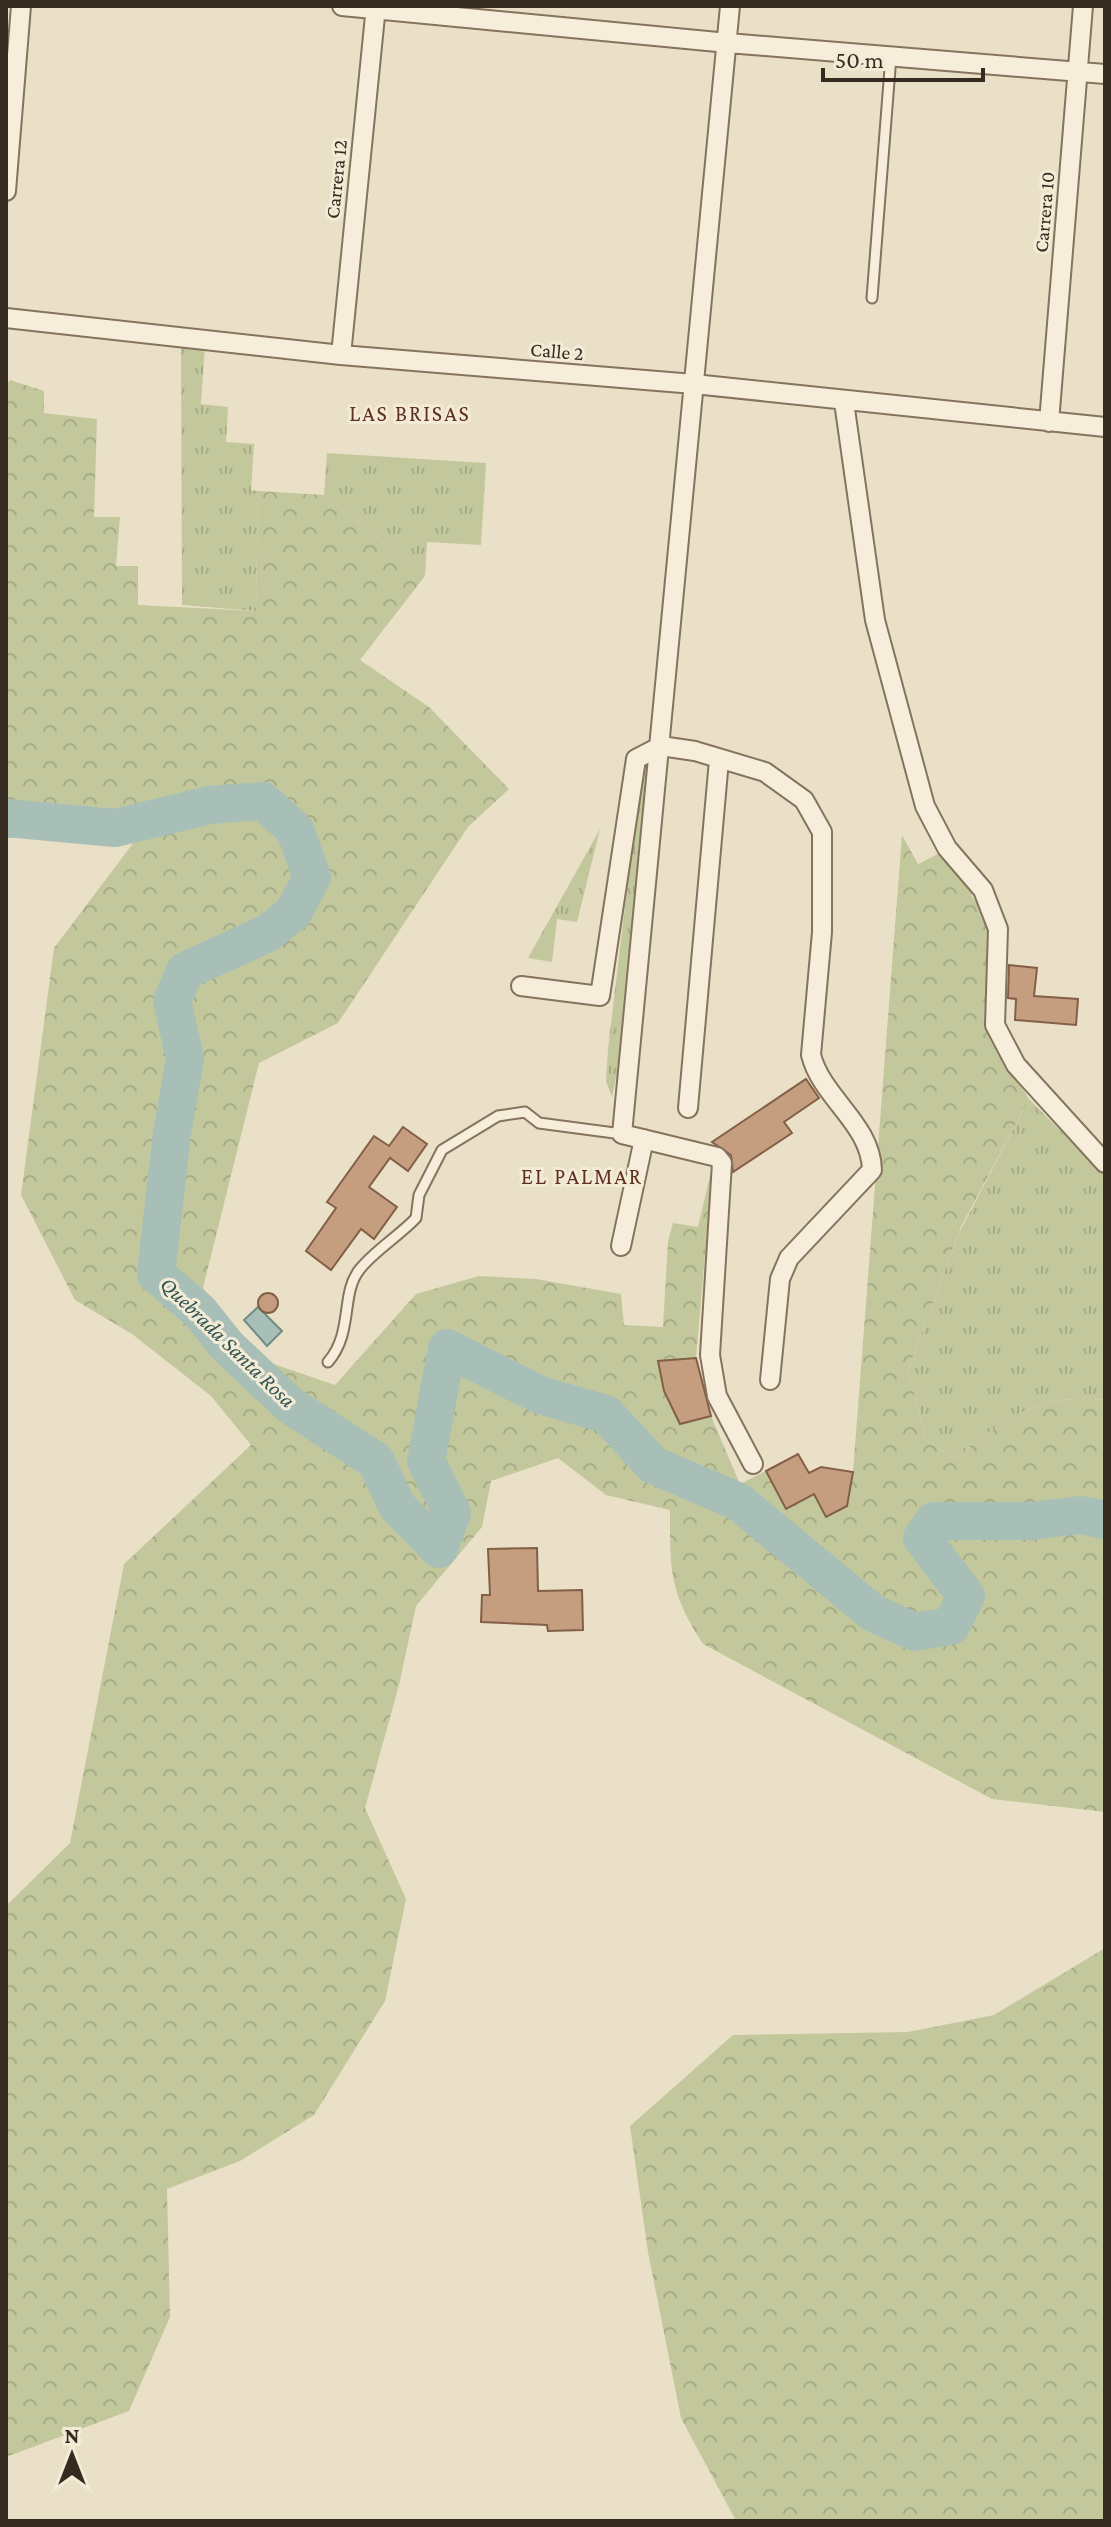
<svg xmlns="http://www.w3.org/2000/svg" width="1111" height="2527" font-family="'Crimson Pro',serif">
	<defs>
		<pattern id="grass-tufts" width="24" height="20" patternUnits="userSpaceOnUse" patternTransform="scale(2)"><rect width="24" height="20" fill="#c2c89c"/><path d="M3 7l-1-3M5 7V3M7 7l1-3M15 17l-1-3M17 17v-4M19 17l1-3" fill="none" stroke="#a7ac86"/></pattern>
		<pattern id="forest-crowns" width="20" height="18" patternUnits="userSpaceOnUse" patternTransform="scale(2)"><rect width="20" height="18" fill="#c2c89c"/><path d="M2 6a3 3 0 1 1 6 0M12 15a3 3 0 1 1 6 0" fill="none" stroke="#a7ac86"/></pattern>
	</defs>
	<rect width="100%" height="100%" fill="#eae0c7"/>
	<!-- grass -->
	<path fill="url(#grass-tufts)" d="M181 344 205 346 201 404 228 407 226 442 254 444 251 490 258 491 256 611 182 605Z
		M327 453 486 463 481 545 427 542 425 576 324 495Z
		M651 750 617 1073 612 1097 606 1082 608 1049 643 756Z
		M600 829 577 922 557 919 552 962 528 958Z
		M1029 1099 1105 1176V1400C1037 1393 1005 1419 954 1459L926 1440 908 1370 959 1233Z"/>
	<!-- forest -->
	<path fill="url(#forest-crowns)" d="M10 380 44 391V413L97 419 94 517H120L116 566H138V605L256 611 258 491 324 495 425 576 360 660 429 707 509 789 468 827 338 1023 259 1063 203 1288 256 1358 335 1385 416 1294 479 1276 536 1279 621 1294 624 1325 663 1327 668 1241 673 1223 698 1227 713 1163 696 1358 658 1361 664 1391 680 1424 711 1416 740 1484 766 1471 786 1508 814 1494 826 1517 847 1506 853 1472 902 835 918 864 940 853 975 891 971 895 992 926 1006 1062 1029 1099 961 1227 908 1370 926 1440 954 1459C1005 1419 1037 1393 1105 1400V1812L992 1799 703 1644C669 1591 670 1571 670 1510L606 1495 558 1458 491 1481 482 1527 416 1606 399 1685 365 1808 406 1899 385 2001 314 2115 240 2161 167 2189 170 2317 129 2411 6 2457V1906L70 1843 124 1564 251 1445 211 1396 132 1334 75 1300 21 1195 54 948 134 842 95 836 6 838V385Z
		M1105 1948V2521H736L681 2418 648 2252 630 2126 733 2035 908 2032 994 2015Z"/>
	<!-- water -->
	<path fill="#a8bfb8" stroke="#6f8c86" stroke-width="2" d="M258 1307 282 1331 267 1346 244 1320Z"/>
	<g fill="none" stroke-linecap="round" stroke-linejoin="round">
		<!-- river -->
		<path stroke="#a8bfb8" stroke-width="38" d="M6 818 115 828 210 805 263 801 295 830 312 877 293 913 268 933 185 971 172 1001 185 1059 172 1133 156 1274 200 1312 227 1346 291 1406 376 1461 397 1506 439 1549 452 1513 426 1461 447 1348 540 1395 606 1414 653 1465 739 1502 873 1613 915 1632 951 1626 966 1596 922 1538 934 1521H1031L1080 1515 1105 1520"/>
	</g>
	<!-- building -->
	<path fill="#c59e80" stroke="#825f46" stroke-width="2" d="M1009 965 1037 968 1034 996 1078 999 1076 1025 1015 1020 1016 999 1008 998Z
		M806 1079 819 1098 784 1122 792 1133 733 1172 731 1155 712 1142Z
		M403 1127 427 1144 408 1171 390 1158 369 1187 397 1207 374 1239 361 1229 331 1270 306 1251 336 1208 327 1202 374 1136 389 1146Z
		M258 1303a10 10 0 1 1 20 0a10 10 0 1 1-20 0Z
		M696 1358 711 1416 680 1424 664 1391 658 1361Z
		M798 1454 809 1473 821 1467 853 1472 847 1506 826 1517 814 1494 786 1509 766 1471Z
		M537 1548 538 1591 582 1590 583 1630 548 1631 547 1625 481 1622 482 1595H490L488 1549Z"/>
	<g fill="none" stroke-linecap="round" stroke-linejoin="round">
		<defs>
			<path id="service" d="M872 298 891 56
				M328 1362C354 1332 340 1293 360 1269 374 1251 399 1236 416 1218L419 1195 442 1150 498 1116 525 1112 539 1123 622 1134"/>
			<path id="minor" d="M342 6 728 43 1105 74
				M730 6 622 1134 717 1157 722 1163 710 1355 717 1396 753 1464
				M6 191 21 6
				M6 318 341 355 694 384 1105 427
				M341 355 376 6
				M844 402 875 620 925 806 947 848 983 890 998 929 995 1025 1016 1065 1105 1163
				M1049 422 1083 6
				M521 986 600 996 636 759 661 746 695 751 765 772 804 800 822 832V932L811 1055C822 1098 871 1124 872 1170L789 1258 780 1279 770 1380
				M688 1108 719 760
				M621 1246 644 1139"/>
		</defs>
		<!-- service casing -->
		<use href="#service" stroke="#85735e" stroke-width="13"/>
		<!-- minor casing -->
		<use href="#minor" stroke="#85735e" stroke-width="22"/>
		<!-- service -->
		<use href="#service" stroke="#f6eeda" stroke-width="9"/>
		<!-- minor -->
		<use href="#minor" stroke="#f6eeda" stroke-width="18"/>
	</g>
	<g text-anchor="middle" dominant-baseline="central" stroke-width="6" stroke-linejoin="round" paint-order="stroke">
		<!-- street labels -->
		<g font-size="20" fill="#362b20" stroke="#f3ebd6">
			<text transform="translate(336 179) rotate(-84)">Carrera 12</text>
			<text transform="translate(1044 212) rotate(-85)">Carrera 10</text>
			<text transform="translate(557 351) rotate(5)">Calle 2</text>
		</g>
		<!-- neighbourhood labels -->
		<g font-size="22" letter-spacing="2" fill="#5f3123" stroke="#f3ebd6">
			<text x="410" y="413">LAS BRISAS</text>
			<text x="582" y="1176">EL PALMAR</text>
		</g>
		<!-- water labels -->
		<g font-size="22" font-style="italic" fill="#315553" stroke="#f3ebd6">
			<text transform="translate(228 1342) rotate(44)">Quebrada Santa Rosa</text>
		</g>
	</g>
	<!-- border -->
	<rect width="1111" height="2527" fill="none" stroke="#362b20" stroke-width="16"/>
	<!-- north arrow -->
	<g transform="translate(72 2455)" stroke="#f3ebd6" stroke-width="6" paint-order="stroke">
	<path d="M0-6L14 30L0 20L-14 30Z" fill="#362b20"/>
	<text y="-12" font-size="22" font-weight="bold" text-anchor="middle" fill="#362b20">N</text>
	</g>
	<!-- scale -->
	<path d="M823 68v12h160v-12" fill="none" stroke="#362b20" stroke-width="4"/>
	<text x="835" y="68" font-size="24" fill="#362b20" stroke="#f3ebd6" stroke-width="6" paint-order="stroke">50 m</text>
</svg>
